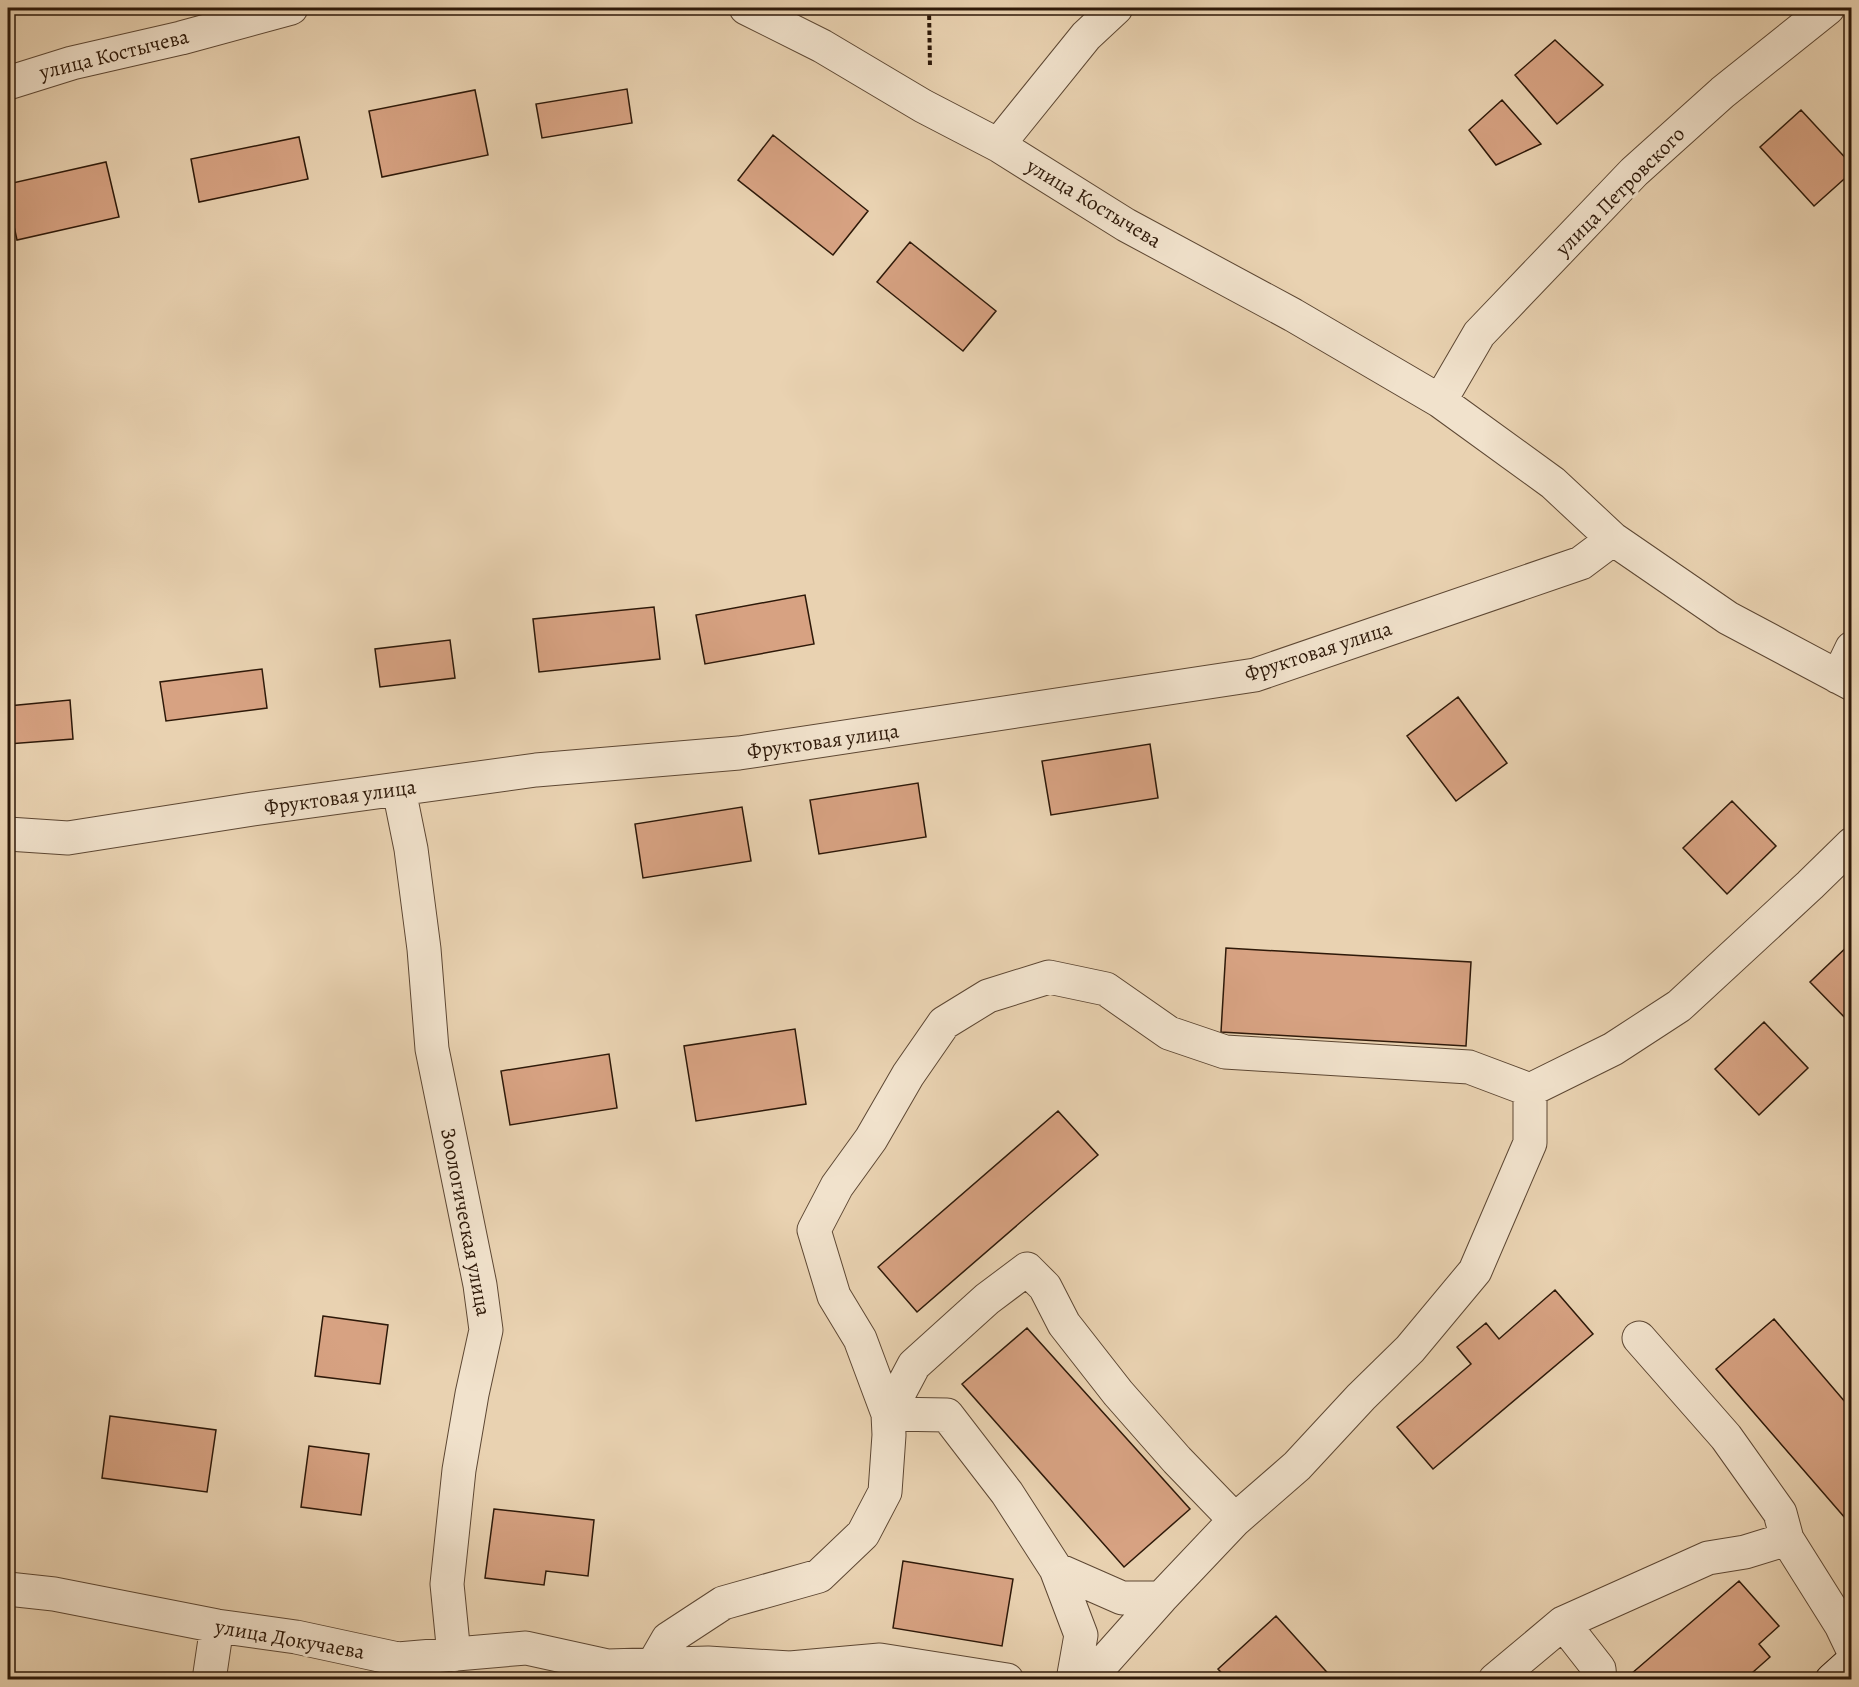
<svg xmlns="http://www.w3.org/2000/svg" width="1859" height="1687" font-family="Alegreya,serif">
	<rect width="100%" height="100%" fill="#e9d2b1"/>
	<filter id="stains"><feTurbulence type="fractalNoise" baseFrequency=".00333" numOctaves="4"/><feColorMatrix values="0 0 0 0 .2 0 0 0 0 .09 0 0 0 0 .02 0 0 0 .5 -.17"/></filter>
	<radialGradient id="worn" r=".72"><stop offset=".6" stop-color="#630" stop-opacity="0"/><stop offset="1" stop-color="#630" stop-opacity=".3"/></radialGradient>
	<!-- building -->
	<path fill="#d7a282" stroke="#2e1909" stroke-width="1.5" d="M1555 40 1603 85 1557 124 1515 75Z
		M627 89 632 123 542 138 536 104Z
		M475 90 488 155 382 177 369 111Z
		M1502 100 1541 144 1496 165 1469 130Z
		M1801 110 1852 165V172L1814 206 1760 147Z
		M773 135 868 211 833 255 738 180Z
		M299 137 308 179 199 202 191 159Z
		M106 162 119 217 17 240 8 199V184Z
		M910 242 996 311 963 351 877 282Z
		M805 595 814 644 705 664 696 615Z
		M654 607 660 659 539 672 533 619Z
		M450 640 455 678 380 687 375 649Z
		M262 669 267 708 166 721 160 682Z
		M1458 697 1507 763 1456 801 1407 736Z
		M70 700 73 739 8 744V706Z
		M1150 744 1158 798 1051 815 1042 761Z
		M918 783 926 837 819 854 810 800Z
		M1732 801 1776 846 1727 894 1683 848Z
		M742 807 751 861 643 878 635 824Z
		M1852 942V1025L1810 982Z
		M1226 948 1471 962 1466 1046 1221 1032Z
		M1764 1022 1808 1068 1759 1115 1715 1069Z
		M795 1029 806 1104 696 1121 684 1046Z
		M609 1054 617 1108 510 1125 501 1071Z
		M1058 1111 1098 1155 917 1312 878 1267Z
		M1555 1290 1593 1334 1433 1469 1397 1427 1471 1364 1457 1347 1486 1323 1499 1339Z
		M323 1316 388 1325 380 1384 315 1376Z
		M1774 1319 1852 1410V1526L1716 1369Z
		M1027 1328 1190 1509 1124 1567 962 1384Z
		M110 1416 216 1430 207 1492 102 1478Z
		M309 1446 369 1454 361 1515 301 1507Z
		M494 1509 594 1520 588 1576 546 1571 544 1585 485 1578Z
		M903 1561 1013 1579 1002 1646 893 1628Z
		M1739 1581 1779 1626 1759 1644 1770 1657 1744 1680H1636L1631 1674Z
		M1276 1616 1334 1680H1228L1218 1669Z"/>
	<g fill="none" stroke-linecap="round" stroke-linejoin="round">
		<defs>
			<path id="street" d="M746 8 822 46 923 106 998 145 1126 225 1293 315 1440 401 1553 483 1613 539 1728 618 1852 684
				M8 83 72 63 181 38 291 8
				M998 145 1086 36 1116 8
				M1440 401 1479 334 1634 172 1723 92 1828 8
				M1838 677 1852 648
				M399 790 411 849 424 949 432 1049 480 1285 486 1330 472 1394 459 1470 447 1584 454 1655
				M8 834 68 838 253 809 536 770 739 753 1255 675 1581 563 1613 539
				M1639 1338 1726 1437 1780 1513 1787 1539
				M1056 1569 1122 1598H1161L1235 1520 1297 1466 1361 1397 1410 1349 1475 1271 1530 1143V1090
				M8 1589 54 1594 217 1626 296 1637 398 1659 526 1648 608 1666 708 1663 790 1668 880 1660 1007 1680
				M1563 1623 1708 1558 1745 1552 1787 1539 1841 1625 1852 1648
				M653 1665 668 1639 723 1603 819 1576 863 1534 885 1492 889 1435 888 1414 914 1365 987 1299 1027 1269 1045 1287 1064 1324 1118 1393 1177 1460 1235 1520
				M209 1680 217 1626
				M1073 1680 1081 1635 1056 1569 1007 1493 947 1415 888 1414 860 1339 834 1296 814 1230 837 1186 871 1139 908 1075 944 1023 988 996 1049 977 1106 989 1169 1033 1225 1052 1469 1067 1530 1090 1613 1049 1679 1006 1810 885 1852 844
				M1088 1680 1161 1598
				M1495 1680 1563 1623 1599 1669 1600 1680"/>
			<path id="secondary" d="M1832 1680 1852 1662"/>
		</defs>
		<!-- street casing -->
		<use href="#street" stroke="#5d4733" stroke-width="35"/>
		<!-- secondary casing -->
		<use href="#secondary" stroke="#2e1909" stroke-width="35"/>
		<!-- path -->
		<path stroke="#2e1909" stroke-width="4" stroke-dasharray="4.5 3" stroke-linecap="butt" d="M929 8 930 67"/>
		<!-- street -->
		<use href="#street" stroke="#f1e2cc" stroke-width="33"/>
		<!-- secondary -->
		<use href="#secondary" stroke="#f1e2cc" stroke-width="33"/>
	</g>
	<g text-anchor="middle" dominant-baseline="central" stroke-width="6" stroke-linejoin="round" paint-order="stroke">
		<!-- street labels -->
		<g font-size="21" fill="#2e1909" stroke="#f1e2cc">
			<text transform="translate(114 54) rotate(-14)">улица Костычева</text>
			<text transform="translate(1620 191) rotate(-45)">улица Петровского</text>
			<text transform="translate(1094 203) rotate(31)">улица Костычева</text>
			<text transform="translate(1318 651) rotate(-18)">Фруктовая улица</text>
			<text transform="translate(823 741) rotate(-8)">Фруктовая улица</text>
			<text transform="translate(340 797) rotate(-8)">Фруктовая улица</text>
			<text transform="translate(466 1222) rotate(79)">Зоологическая улица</text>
			<text transform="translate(290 1639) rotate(10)">улица Докучаева</text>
		</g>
	</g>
	<!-- margin -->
	<rect width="1859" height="1687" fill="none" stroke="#e9d2b1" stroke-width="30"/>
	<rect x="9" y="9" width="1841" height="1669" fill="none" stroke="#2e1909" stroke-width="3"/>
	<rect x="15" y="15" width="1829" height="1657" fill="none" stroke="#2e1909" stroke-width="1.5"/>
	<rect width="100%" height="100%" filter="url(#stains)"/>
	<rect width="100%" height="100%" fill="url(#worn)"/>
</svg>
